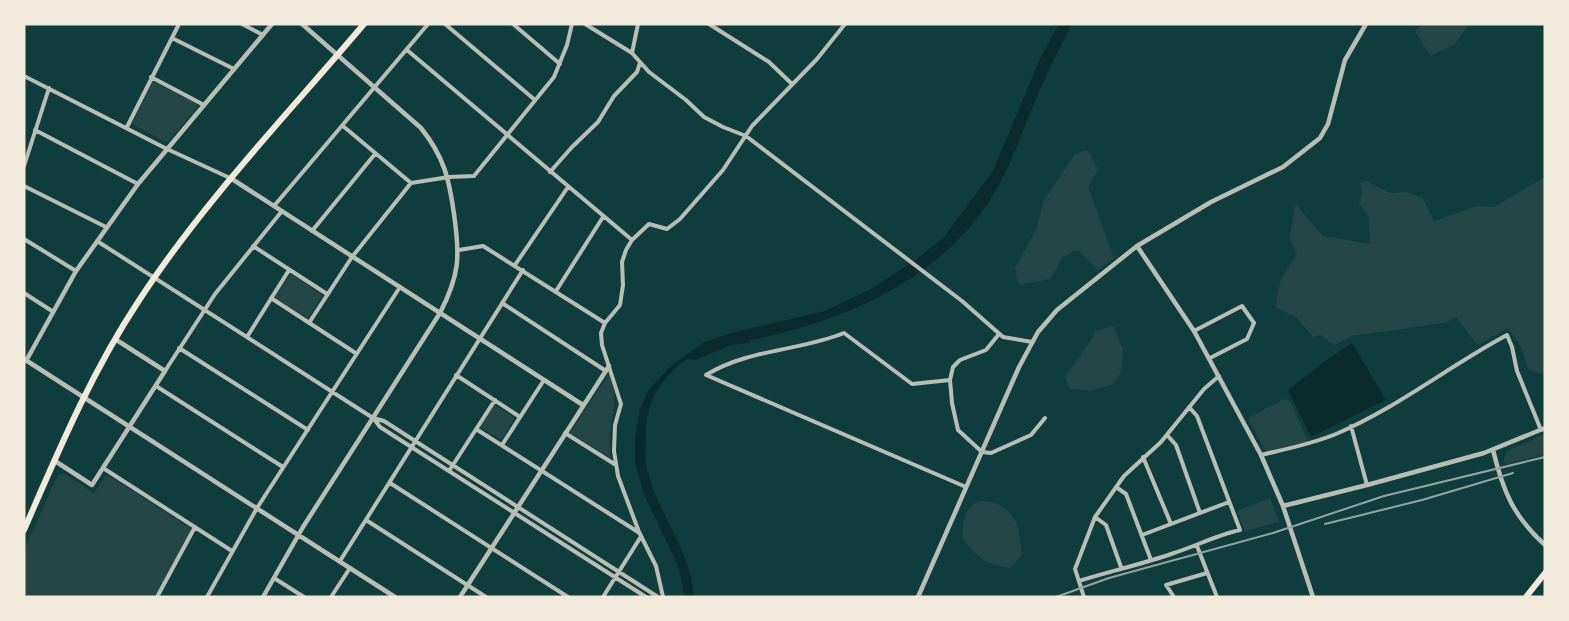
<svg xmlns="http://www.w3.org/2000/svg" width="1569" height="621" font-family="'Alegreya Sans',sans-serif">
	<rect width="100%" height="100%" fill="#0f3d3e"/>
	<!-- green -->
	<path fill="#244646" d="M1424 24H1469L1455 44 1430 56 1415 31Z
		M153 81 197 104 198 107 168 141 165 142 132 124Z
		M1087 150 1098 169 1088 187 1114 258 1098 270 1078 250 1063 257 1050 279 1019 285 1015 268 1036 230 1043 202 1075 154Z
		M1545 177V375L1528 369 1522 349 1508 328 1477 345 1456 317 1444 323 1352 336 1334 345 1321 335 1313 337 1296 317 1275 307 1281 279 1297 254 1289 238 1296 204 1323 236 1370 244 1369 218 1359 203 1362 194 1360 183 1366 181 1390 193 1405 192 1422 197 1434 221 1478 206 1494 207Z
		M290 275H292L321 294 322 296 309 317H306L277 299 276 296Z
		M1113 326 1123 349 1121 373 1113 384 1091 391 1070 389 1065 377 1092 339 1095 331Z
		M609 374C622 407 605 426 611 458L570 433Z
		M1284 399 1290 401 1308 441 1269 451 1264 449 1248 418Z
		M493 404 515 418 501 440 479 426Z
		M1545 434V454L1507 464 1503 462 1507 451Z
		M63 473 94 493 105 477 109 476 190 528 191 531 155 597H24V550L58 475Z
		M1270 498 1279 522 1245 531 1237 511Z
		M980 501C1014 502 1020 525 1022 555L1010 568C983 563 979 559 962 538 964 521 962 508 980 501Z"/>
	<!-- water -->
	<path fill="#0a2a2b" d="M1059 24H1072C1060 47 1048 70 1038 94 1024 126 1014 159 996 190 945 278 846 321 751 340L750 343 731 345 695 360 687 359C662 376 646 402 646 432 646 444 644 456 647 469 657 513 691 550 694 597H685L678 566 644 494 635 463V437L640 410 649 389 672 365 704 342 731 333 825 311 871 289 917 259 944 237 993 171 1040 59Z
		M1352 343 1386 400 1311 437 1288 390 1320 365Z"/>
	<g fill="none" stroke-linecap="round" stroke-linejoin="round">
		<!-- minor -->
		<path stroke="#b8beb3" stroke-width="4" d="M242 24 263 35
			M445 24 535 100
			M513 24 560 64
			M585 24 632 53 649 72 686 100 704 117 723 127 746 136 962 301 1003 337 1032 342
			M709 24 769 62 792 84
			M172 38 234 69
			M407 50 632 240
			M632 53 638 24
			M24 76 167 149 230 178
			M151 77 204 105
			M343 126 411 183
			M127 127 179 24
			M35 130 138 184
			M24 166 49 88
			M550 172 572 147 598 122 614 96 637 72 640 63
			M24 186 106 227
			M274 206 428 24
			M312 231 375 154
			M24 239 76 271
			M97 241 373 418 384 421 658 597
			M253 246 327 294
			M459 250 483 246 605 323
			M515 265 568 187
			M556 291 603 217
			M24 293 52 311
			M271 298 357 354
			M502 303 606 371
			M309 323 352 257 411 183 449 177 474 176 554 77 567 45 572 24
			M1194 331 1242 306 1254 323 1247 339 1210 358
			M999 334 986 350 960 360 953 367 950 380 952 403 958 430 982 452 991 453 1031 435 1045 418
			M247 337 289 270
			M179 348 308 430
			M165 371 215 294 282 211
			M456 375 520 417
			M950 380 912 384 844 333C800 351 748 349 706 375L966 487
			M156 386 283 467
			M374 419 380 427 646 597
			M1351 426 1367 485
			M476 429 638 532
			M565 433 616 465
			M1167 435 1176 445 1200 513
			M502 445 544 380
			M1261 455C1286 449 1312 444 1336 434 1397 408 1449 366 1507 335L1512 347 1517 371 1541 430
			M1143 457 1171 524
			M103 468 232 551
			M449 471 495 400
			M390 483 568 597
			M1116 487 1126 494 1151 560
			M1095 517 1106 525 1121 567
			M366 520 486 597
			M1142 535 1229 502
			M1197 546 1217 597
			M340 561 523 270
			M274 578 304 597
			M1079 581C1111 571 1143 564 1174 553 1196 546 1217 535 1240 530L1197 416 1189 407
			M157 597 195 527
			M207 597 257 508 400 287
			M331 597 350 568
			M603 597 640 538
			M663 597 656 566 639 532 618 476 614 451 615 425 621 404 602 345 601 333 605 323 620 305 623 285 622 262 626 250 632 240 649 224 667 229 680 219 723 170 752 126 817 59 845 24
			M1084 597 1075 569 1095 517 1124 476 1161 442 1204 389 1219 376
			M1174 597 1166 585 1207 573"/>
		<!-- tertiary -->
		<path stroke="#b8beb3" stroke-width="4.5" d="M232 179 583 405
			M1137 246 1194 331 1261 455 1283 506 1313 597
			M24 359 395 597
			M26 361 76 271 138 184 272 24
			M1493 450C1503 491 1513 516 1545 545
			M55 461 92 485 165 371 115 339
			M1283 506 1367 485 1484 453 1545 428
			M263 597 303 527 440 313C460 274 460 256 454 214 449 178 444 157 421 128L302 24
			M460 597 609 366
			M918 597 1019 367 1038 332 1057 310 1137 246 1211 202 1283 167 1320 138 1328 124 1345 60 1366 24"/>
		<!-- primary -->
		<path stroke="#f1e9da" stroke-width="6" d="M1526 597 1545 573"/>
		<!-- trunk -->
		<path stroke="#f1e9da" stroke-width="6" d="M24 530C58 452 91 373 138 302 203 202 287 115 364 24"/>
		<!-- rail -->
		<path stroke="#97a49c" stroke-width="2" d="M1325 524 1422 500 1513 473
			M1056 597 1109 578 1273 533 1384 496 1545 457"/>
	</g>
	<!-- border -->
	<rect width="1569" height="621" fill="none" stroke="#f1e9da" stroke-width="51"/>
</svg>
